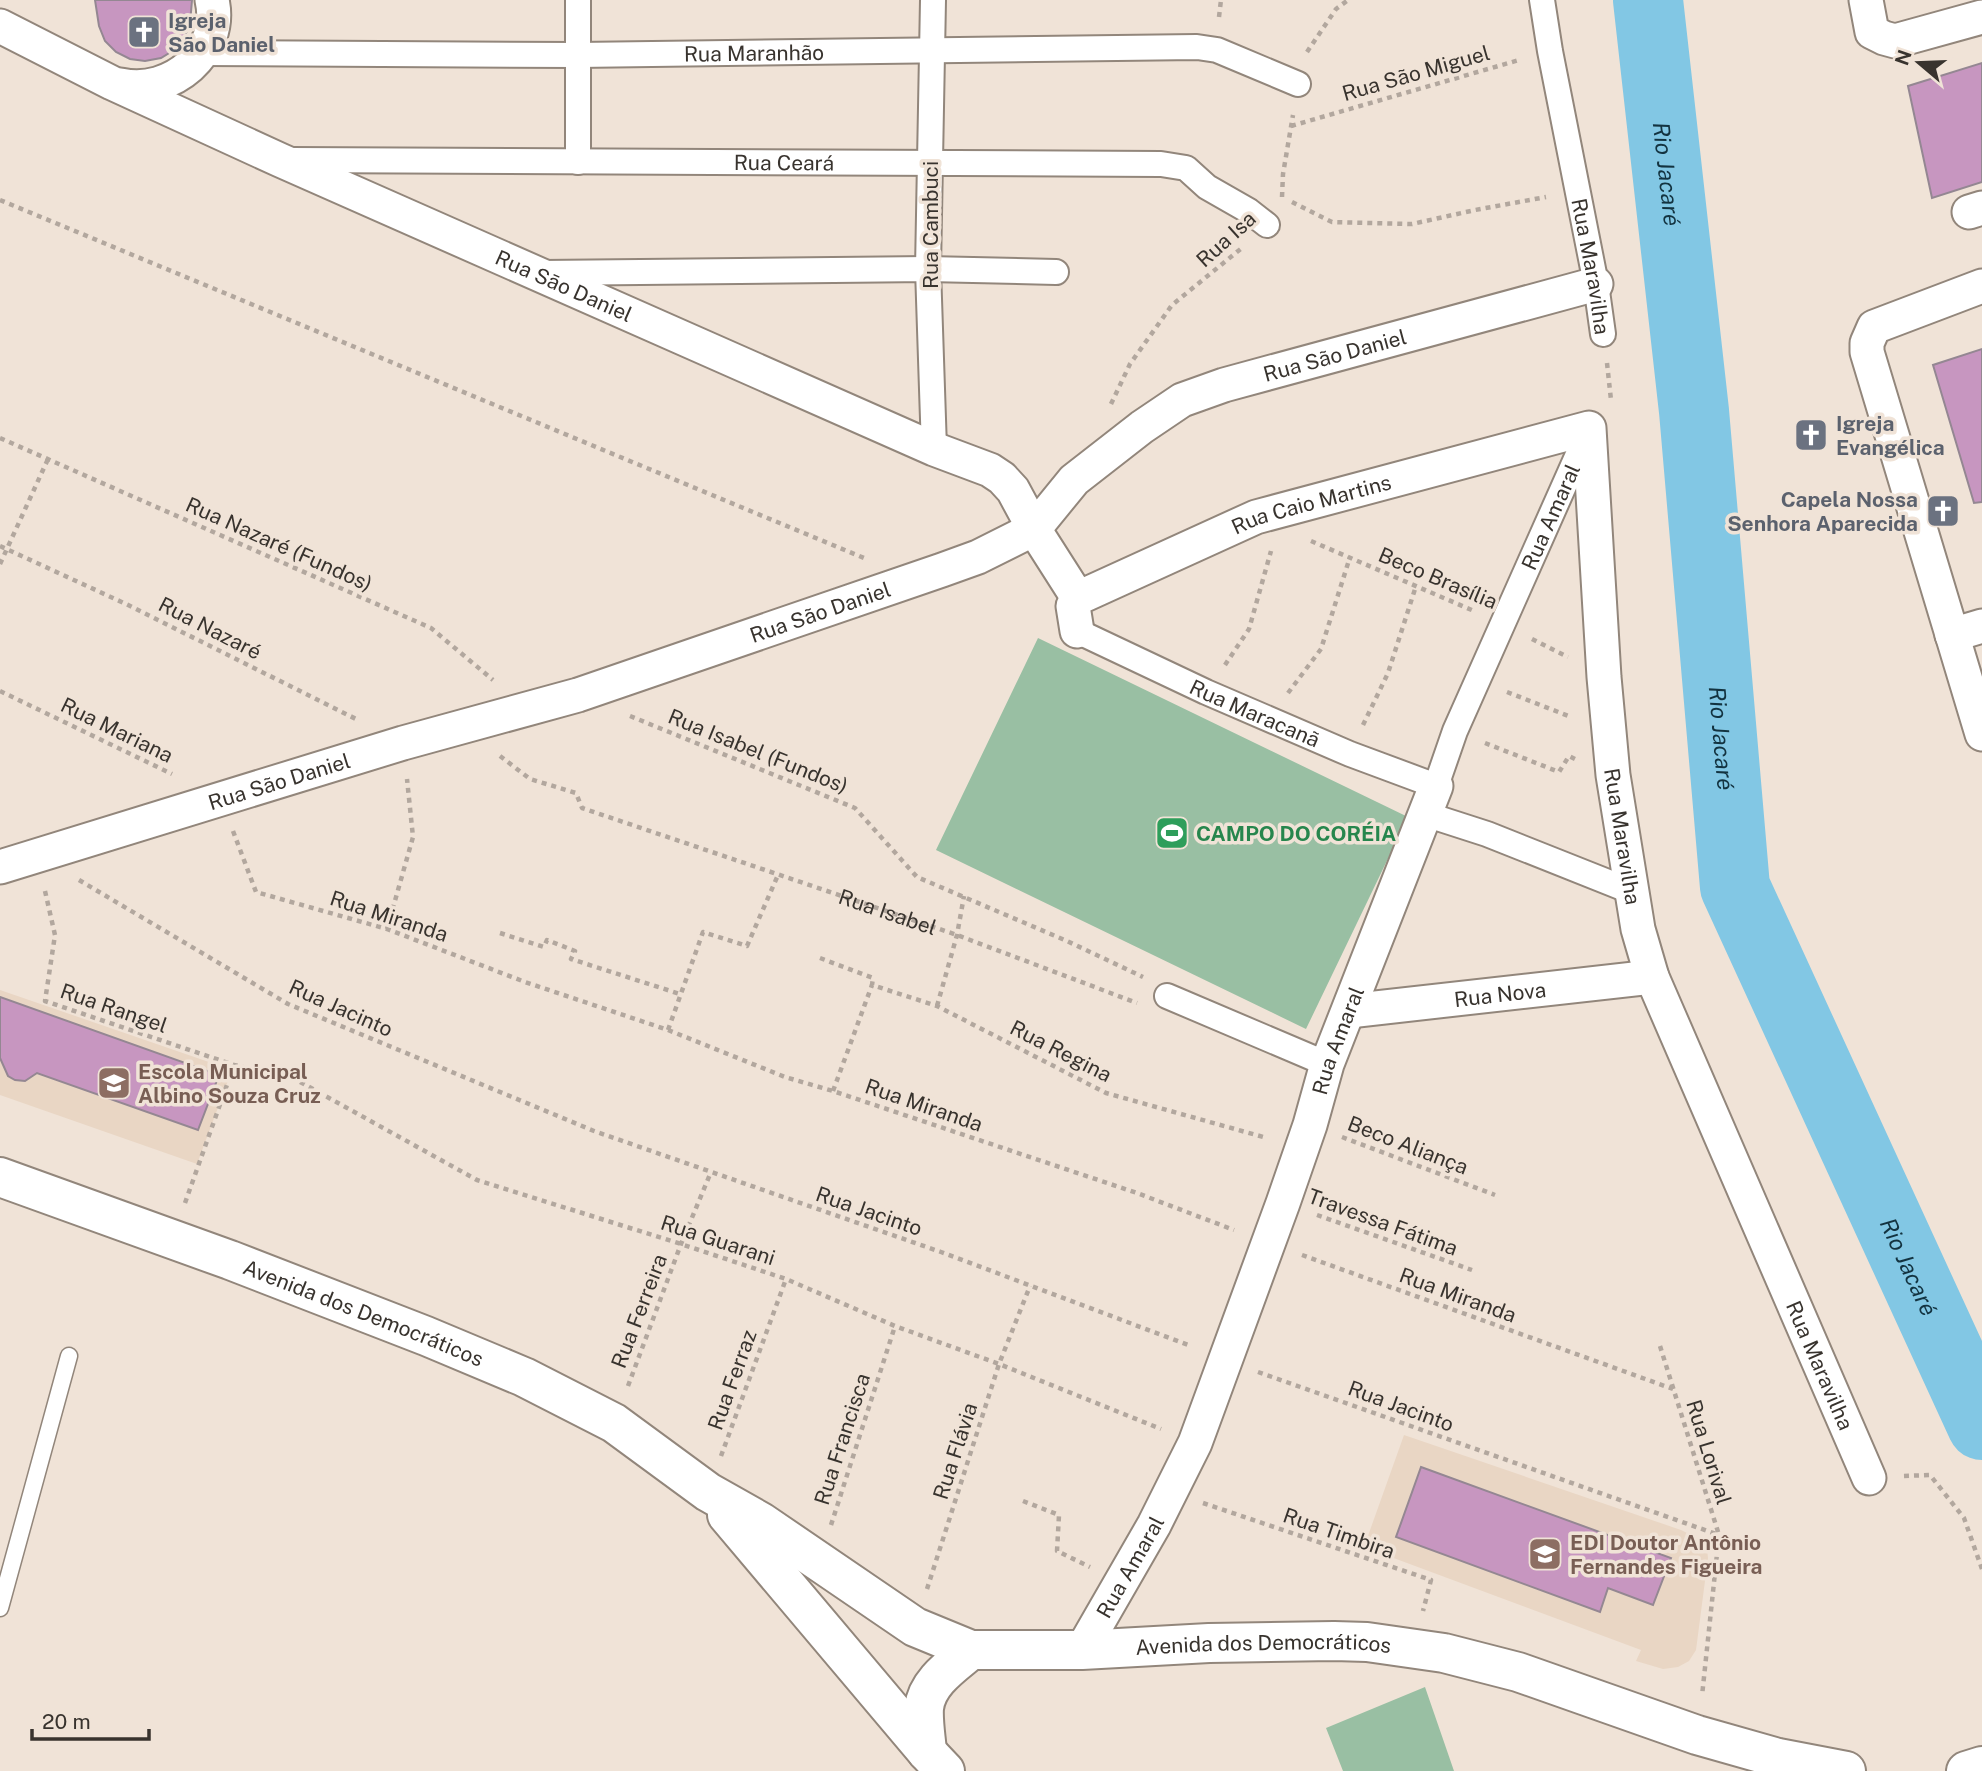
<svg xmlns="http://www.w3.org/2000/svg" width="1982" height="1771" font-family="'Public Sans',sans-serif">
	<rect width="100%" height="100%" fill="#f0e3d7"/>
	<!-- built -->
	<path fill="#e9d6c4" d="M0 990 232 1070 197 1164 0 1095Z
		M1404 1435 1681 1530 1699 1539 1707 1549 1708 1558 1696 1650 1689 1661 1678 1667 1663 1669 1636 1661 1641 1650 1364 1547Z"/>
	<!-- green -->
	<path fill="#99bfa3" d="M1038 638 1408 817 1306 1029 936 850Z
		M1425 1687 1454 1771H1343L1326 1728Z"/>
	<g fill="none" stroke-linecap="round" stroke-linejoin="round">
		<!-- river -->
		<path stroke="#82c7e4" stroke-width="70" id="s1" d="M1648 0 1694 411 1735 887 1982 1425"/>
	</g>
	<!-- building -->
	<path fill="#c796c0" stroke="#948792" stroke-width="2" d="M95 0H192L190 24 184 38 174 50 161 58 145 61 130 59 116 52 105 41 99 26Z
		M1982 63V182L1932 198 1908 86Z
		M1982 349V502L1974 503 1933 365Z
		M0 997 219 1075 198 1130 37 1073 25 1081 15 1080 8 1076 0 1058Z
		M1421 1467 1671 1558 1653 1605 1608 1588 1600 1612 1396 1537Z"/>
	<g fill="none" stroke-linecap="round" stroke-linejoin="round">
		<defs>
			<path id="service" d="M0 1608 69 1356"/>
			<g id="pedestrian">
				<path d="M933 0 928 269 934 449"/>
				<path id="s3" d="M1542 0 1550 51 1596 284 1603 334"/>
				<path id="s4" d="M201 53 578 55 1197 47 1217 50 1298 84"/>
				<path id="s5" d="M290 160 1161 164 1186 168 1207 187 1249 211 1267 225"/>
				<path d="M578 162V0"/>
				<path d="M542 273 928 269 1056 272"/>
				<path id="s6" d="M1077 631 1206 692 1350 754 1436 786 1455 731 1588 432"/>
				<path d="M1425 814 1487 834 1633 892"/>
				<path d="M1167 996 1327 1064"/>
			</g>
			<g id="minor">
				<path d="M1866 0 1872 32 1884 38 1895 41 1982 17"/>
				<path id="s7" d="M0 26 112 83 280 160 934 449 990 470 1002 478 1013 490 1034 529 1078 598"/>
				<path d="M121 85C171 96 224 52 212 0"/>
				<path d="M1969 212 1982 208"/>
				<path d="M1982 286 1874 327 1867 343V352L1982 734"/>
				<path id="s8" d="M1077 631 1073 606 1078 598 1256 517 1589 428 1604 677 1613 775 1638 929 1652 977 1869 1478"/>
				<path d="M1952 635 1982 626"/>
				<path id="s9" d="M0 867 403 743 578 695 942 570 978 557 1034 529 1074 480 1142 427 1182 400 1224 385 1596 284"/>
				<path id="s10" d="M1349 1011 1652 977"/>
				<path id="s11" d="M1082 1650 1154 1525 1195 1443 1283 1203 1310 1125 1327 1064 1436 786"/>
			</g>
			<g id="tertiary">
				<path id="s12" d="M0 1177 230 1260 426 1336 524 1377 614 1423 708 1492 761 1522 915 1627 971 1650H1082L1209 1643 1334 1641 1367 1642 1444 1653 1518 1672 1697 1735 1778 1758 1846 1771"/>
				<path d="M727 1515 927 1752 945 1771"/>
				<path d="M927 1752C926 1738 923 1722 924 1708 927 1682 952 1666 971 1650"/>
			</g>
			<path id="primary" d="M1966 1771 1982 1766"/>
		</defs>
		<!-- service casing -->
		<use href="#service" stroke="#92867b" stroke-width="19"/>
		<!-- pedestrian casing -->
		<use href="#pedestrian" stroke="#92867b" stroke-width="28"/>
		<!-- minor casing -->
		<use href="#minor" stroke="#92867b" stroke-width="37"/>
		<!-- tertiary casing -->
		<use href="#tertiary" stroke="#92867b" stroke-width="42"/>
		<!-- primary casing -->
		<use href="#primary" stroke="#92867b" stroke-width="42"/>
		<!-- path -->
		<g stroke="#b2a79e" stroke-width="4.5" stroke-dasharray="5 5" stroke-linecap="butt">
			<path d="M1219 17 1221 0"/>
			<path d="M1307 52 1336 9 1348 0"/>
			<path d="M1291 126 1519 60"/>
			<path d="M1282 197 1283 174 1293 115"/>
			<path d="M0 200 864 558"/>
			<path d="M1292 202 1332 222 1412 224 1475 210 1546 197"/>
			<path d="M1607 363 1611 400"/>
			<path d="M1111 404 1130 364 1172 305 1243 247"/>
			<path d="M0 438 431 628 493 680"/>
			<path d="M1311 541 1474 611"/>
			<path d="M0 546 126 604 356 719"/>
			<path d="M0 564 48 459"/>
			<path d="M1532 639 1568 657"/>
			<path d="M1225 665 1249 629 1271 551"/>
			<path d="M0 691 172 774"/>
			<path d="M1507 692 1571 717"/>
			<path d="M1288 693 1321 649 1350 557"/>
			<path d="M630 716 855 808 917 877 1067 941 1143 977"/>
			<path d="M1363 725 1388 673 1416 586"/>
			<path d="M1485 743 1559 772 1569 756 1575 759"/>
			<path id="s2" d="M500 756 530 779 576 793 582 808 957 935 1137 1003"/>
			<path d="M233 831 256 892 387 929 525 982 668 1030 785 1077 833 1091 1137 1193 1234 1230"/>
			<path d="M79 880 288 1004 594 1131 941 1252 1191 1346"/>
			<path d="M45 891 55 935 45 1001 234 1065 293 1078 477 1180 681 1244 786 1279 895 1326 999 1364 1161 1429"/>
			<path d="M387 929 413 837 407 779"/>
			<path d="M500 933 544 947 547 940 575 951 571 959 680 994"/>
			<path d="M820 958 873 978 872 985 937 1006 1106 1093 1267 1138"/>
			<path d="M937 1006 957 935 964 896"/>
			<path d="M668 1030 703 932 747 946 778 875"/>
			<path d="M833 1091 872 985"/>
			<path d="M1342 1137 1495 1195"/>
			<path d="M185 1203 234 1065"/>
			<path d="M1317 1215 1472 1270"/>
			<path d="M1302 1255 1673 1389"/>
			<path d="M1660 1346 1719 1535 1702 1696"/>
			<path d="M1258 1372 1719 1535"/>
			<path d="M628 1386 681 1244 711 1172"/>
			<path d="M721 1456 786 1279"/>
			<path d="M1904 1476 1930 1475 1964 1518 1982 1569"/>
			<path d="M1023 1501 1059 1515 1057 1551 1090 1567"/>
			<path d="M1203 1503 1431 1580 1423 1611"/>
			<path d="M831 1525 895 1326"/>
			<path d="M927 1589 999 1364 1030 1286"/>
		</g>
		<!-- service -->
		<use href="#service" stroke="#fff" stroke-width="16"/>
		<!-- pedestrian -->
		<use href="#pedestrian" stroke="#fff" stroke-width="24"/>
		<!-- minor -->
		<use href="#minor" stroke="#fff" stroke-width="33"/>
		<!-- tertiary -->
		<use href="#tertiary" stroke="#fff" stroke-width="38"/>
		<!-- primary -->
		<use href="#primary" stroke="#fff" stroke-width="38"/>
	</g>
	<!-- icons -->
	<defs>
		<symbol id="church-square" viewBox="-11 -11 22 22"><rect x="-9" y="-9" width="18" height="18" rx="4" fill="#6b7280" stroke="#f0e3d7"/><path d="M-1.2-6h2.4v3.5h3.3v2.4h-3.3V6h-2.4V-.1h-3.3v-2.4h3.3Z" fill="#fff"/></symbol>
		<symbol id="stadium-square" viewBox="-11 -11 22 22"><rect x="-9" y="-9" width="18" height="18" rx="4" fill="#2e9e5b" stroke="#f0e3d7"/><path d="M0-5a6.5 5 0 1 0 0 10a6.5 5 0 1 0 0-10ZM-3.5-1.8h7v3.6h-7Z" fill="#fff"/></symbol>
		<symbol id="school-square" viewBox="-11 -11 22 22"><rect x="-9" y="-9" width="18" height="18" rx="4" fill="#8d6e63" stroke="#f0e3d7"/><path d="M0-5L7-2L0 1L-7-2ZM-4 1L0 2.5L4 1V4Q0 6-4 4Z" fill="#fff"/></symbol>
	</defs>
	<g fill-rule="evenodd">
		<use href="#church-square" x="125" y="13" width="38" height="38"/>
		<use href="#church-square" x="1792" y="416" width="38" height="38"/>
		<use href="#church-square" x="1924" y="492" width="38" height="38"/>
		<use href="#stadium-square" x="1153" y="814" width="38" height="38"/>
		<use href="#school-square" x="95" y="1064" width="38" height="38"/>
		<use href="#school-square" x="1526" y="1535" width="38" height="38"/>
	</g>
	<g text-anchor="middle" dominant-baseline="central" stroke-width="7" stroke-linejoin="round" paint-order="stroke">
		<!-- worship labels -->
		<g font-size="21" font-weight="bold" fill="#5b616d" stroke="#f0e3d7" text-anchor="start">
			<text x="168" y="20">Igreja<tspan x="168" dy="24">São Daniel</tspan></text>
			<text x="1836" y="423">Igreja<tspan x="1836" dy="24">Evangélica</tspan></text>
			<text x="1918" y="499" text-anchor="end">Capela Nossa<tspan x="1918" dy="24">Senhora Aparecida</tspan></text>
		</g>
		<!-- street labels -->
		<g font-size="21" fill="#38332e" stroke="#f0e3d7">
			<text stroke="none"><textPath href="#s4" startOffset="553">Rua Maranhão</textPath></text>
			<text transform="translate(1416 73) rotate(-16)">Rua São Miguel</text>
			<text stroke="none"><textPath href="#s5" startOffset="494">Rua Ceará</textPath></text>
			<text transform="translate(930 225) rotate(-90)">Rua Cambuci</text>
			<text transform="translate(1226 239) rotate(-42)">Rua Isa</text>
			<text stroke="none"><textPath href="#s3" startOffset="271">Rua Maravilha</textPath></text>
			<text stroke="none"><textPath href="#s7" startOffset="621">Rua Sāo Daniel</textPath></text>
			<text stroke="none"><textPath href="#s9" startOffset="1446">Rua São Daniel</textPath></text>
			<text stroke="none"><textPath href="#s8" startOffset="287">Rua Caio Martins</textPath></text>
			<text stroke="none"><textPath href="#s6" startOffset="684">Rua Amaral</textPath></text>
			<text transform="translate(279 544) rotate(24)">Rua Nazaré (Fundos)</text>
			<text transform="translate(1438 578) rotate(23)">Beco Brasília</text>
			<text stroke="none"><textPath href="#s9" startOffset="859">Rua São Daniel</textPath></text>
			<text transform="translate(210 628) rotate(27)">Rua Nazaré</text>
			<text stroke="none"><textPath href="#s6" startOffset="196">Rua Maracanã</textPath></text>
			<text transform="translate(117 730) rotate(26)">Rua Mariana</text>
			<text transform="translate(758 751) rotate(22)">Rua Isabel (Fundos)</text>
			<text stroke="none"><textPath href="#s9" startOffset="292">Rua São Daniel</textPath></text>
			<text stroke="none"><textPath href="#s8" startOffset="985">Rua Maravilha</textPath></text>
			<text stroke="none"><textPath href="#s2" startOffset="425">Rua Isabel</textPath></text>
			<text transform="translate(389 916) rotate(18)">Rua Miranda</text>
			<text stroke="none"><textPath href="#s10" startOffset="152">Rua Nova</textPath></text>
			<text transform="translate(114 1008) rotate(19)">Rua Rangel</text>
			<text transform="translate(341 1008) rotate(24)">Rua Jacinto</text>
			<text stroke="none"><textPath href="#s11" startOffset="663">Rua Amaral</textPath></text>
			<text transform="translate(1061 1051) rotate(27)">Rua Regina</text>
			<text transform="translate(924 1105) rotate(19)">Rua Miranda</text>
			<text transform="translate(1408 1145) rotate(21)">Beco Aliança</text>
			<text transform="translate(869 1211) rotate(19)">Rua Jacinto</text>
			<text transform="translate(1383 1222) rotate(20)">Travessa Fátima</text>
			<text transform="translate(718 1240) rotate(18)">Rua Guarani</text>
			<text transform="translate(1458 1295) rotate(20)">Rua Miranda</text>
			<text transform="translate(639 1311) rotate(-69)">Rua Ferreira</text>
			<text stroke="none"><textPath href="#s12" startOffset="388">Avenida dos Democráticos</textPath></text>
			<text stroke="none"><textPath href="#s8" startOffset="1552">Rua Maravilha</textPath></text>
			<text transform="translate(732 1380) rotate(-70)">Rua Ferraz</text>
			<text transform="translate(1401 1406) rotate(20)">Rua Jacinto</text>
			<text transform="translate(842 1439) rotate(-72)">Rua Francisca</text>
			<text transform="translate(955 1451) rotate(-72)">Rua Flávia</text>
			<text transform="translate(1709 1452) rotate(73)">Rua Lorival</text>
			<text transform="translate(1339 1533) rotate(19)">Rua Timbira</text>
			<text stroke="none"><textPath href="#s11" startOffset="96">Rua Amaral</textPath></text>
			<text stroke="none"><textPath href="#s12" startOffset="1379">Avenida dos Democráticos</textPath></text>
		</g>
		<!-- leisure labels -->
		<g font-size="21" font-weight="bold" fill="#27864d" stroke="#f0e3d7" text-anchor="start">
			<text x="1196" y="833">CAMPO DO CORÉIA</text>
		</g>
		<!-- education labels -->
		<g font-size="21" font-weight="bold" fill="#785e54" stroke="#f0e3d7" text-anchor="start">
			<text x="138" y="1071">Escola Municipal<tspan x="138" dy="24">Albino Souza Cruz</tspan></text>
			<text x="1570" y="1542">EDI Doutor Antônio<tspan x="1570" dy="24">Fernandes Figueira</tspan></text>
		</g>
		<!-- water labels -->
		<g font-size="23" font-style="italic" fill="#133340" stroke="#f0e3d7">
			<text stroke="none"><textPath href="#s1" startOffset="175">Rio Jacaré</textPath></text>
			<text stroke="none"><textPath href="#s1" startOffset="742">Rio Jacaré</textPath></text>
			<text stroke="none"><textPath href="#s1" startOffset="1309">Rio Jacaré</textPath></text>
		</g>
	</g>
	<!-- north arrow -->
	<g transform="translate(1919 63) rotate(289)" stroke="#f0e3d7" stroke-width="5" paint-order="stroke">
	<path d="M0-5L12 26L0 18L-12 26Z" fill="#38332e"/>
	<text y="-10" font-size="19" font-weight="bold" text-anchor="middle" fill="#38332e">N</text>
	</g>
	<!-- scale -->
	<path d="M32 1729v10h117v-10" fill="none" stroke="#38332e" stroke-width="3.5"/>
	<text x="42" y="1729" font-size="21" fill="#38332e" stroke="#f0e3d7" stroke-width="5" paint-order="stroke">20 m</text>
</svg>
